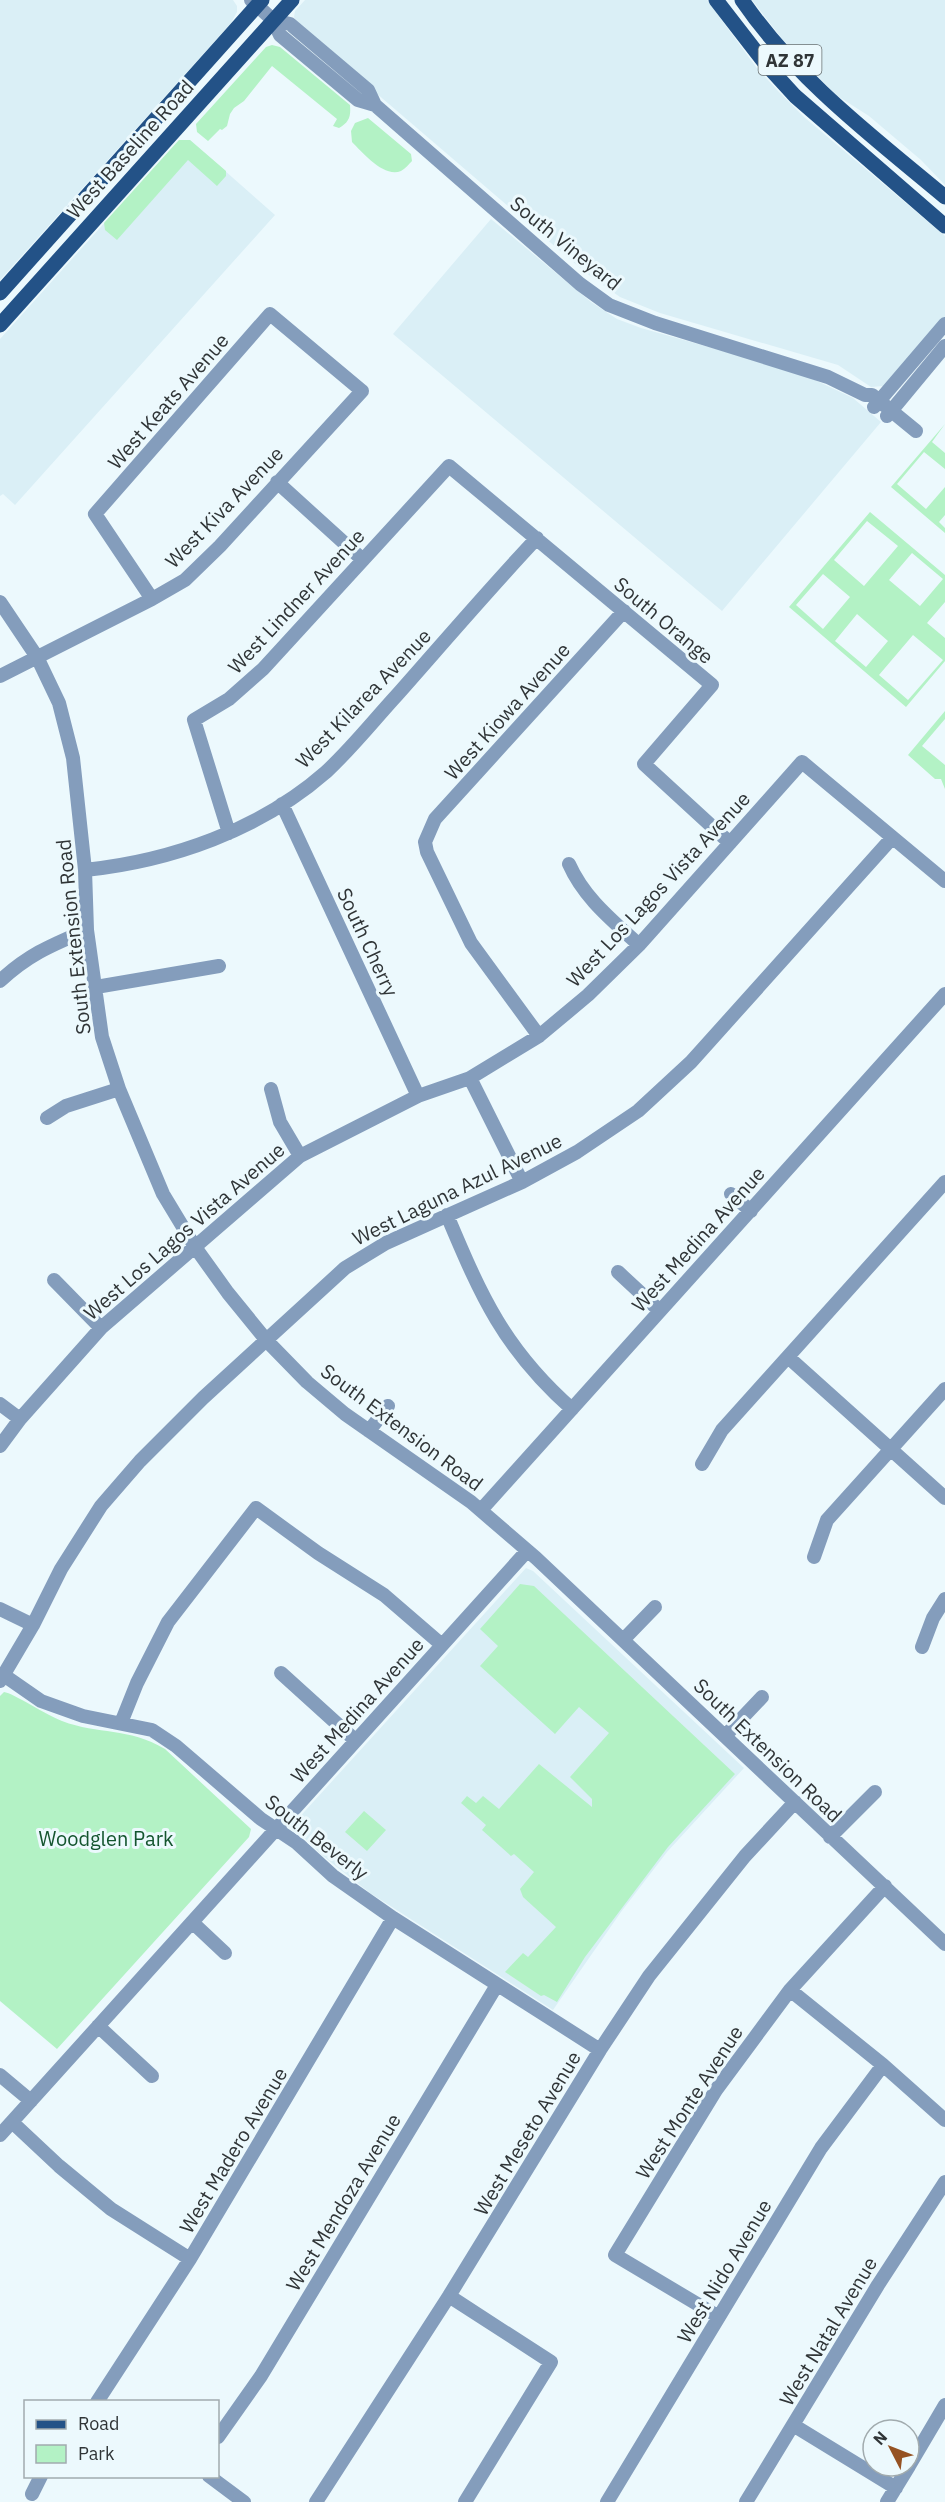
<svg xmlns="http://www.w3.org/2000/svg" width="945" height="2502" font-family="'IBM Plex Sans',sans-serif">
	<rect width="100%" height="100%" fill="#ecf9fd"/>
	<!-- built -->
	<path fill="#daeff6" d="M0 0H233L237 6V12L231 23 0 280Z
		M305 0H707L756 67 778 91 804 117 945 236V317L898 372 883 386 871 387 838 365 660 313 620 297 586 273 299 27 294 17 295 11Z
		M752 0H945V185L921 160 869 116 836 95 783 40Z
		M179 140H190L275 215 15 505 3 494 0 496V339Z
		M491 219 591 302 617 319 641 328 798 372 853 398 881 422 722 611 393 334Z
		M526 1568 533 1571 744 1768 667 1852 621 1912 553 2010 370 1893 323 1856 294 1828 295 1822Z"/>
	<!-- green -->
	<path fill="#b3f2c5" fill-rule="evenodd" d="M272 45 280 47 350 105C351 117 349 122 339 128L333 126 337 119 272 66 244 101 234 108 230 114 227 126 222 130 220 129 208 141 197 132 196 124 266 47Z
		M368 118 411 154 412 161C409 164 405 169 401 171 384 178 363 153 352 142L351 131 355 123Z
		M179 140H190L226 171V176L217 186 188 160 117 240 105 230 104 223Z
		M945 424 932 442 945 453V469L924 452 897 484 926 509 945 487V515L939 522 945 528V533L891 487Z
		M870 512 945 575V602L927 623 945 638V661L906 707 789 607ZM867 521 898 546 864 586 834 560ZM912 553 943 579 920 606 889 580ZM823 574 850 597 823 629 796 605ZM857 614 888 641 866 667 835 641ZM913 635 943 660 908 700 879 675Z
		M945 711V719L922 746 945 765V789L941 779H935L908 755Z
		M520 1584 534 1586 735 1774 668 1847 585 1957 557 2002 544 1995 541 1996 505 1972 523 1953 528 1957 556 1927 523 1897 520 1889 534 1872 514 1854 511 1856 482 1830 486 1825 461 1803 467 1796 476 1803 483 1796 499 1809 539 1764 592 1807V1799L570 1777 609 1733 579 1707 555 1734 480 1666 498 1646 480 1629Z
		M4 1692C13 1693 48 1716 62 1721 99 1735 128 1727 165 1749L251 1829 249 1837 57 2049 0 2001V1696Z
		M364 1811 386 1830 367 1851 345 1832Z"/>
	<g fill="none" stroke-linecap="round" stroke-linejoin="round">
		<!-- minor -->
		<path stroke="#849dbc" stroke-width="14" d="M251 0 273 20 290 24 368 90 375 105 580 284 609 305 655 323 828 377 865 395H872L916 431
			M273 20 280 35 358 100 375 105
			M874 407 945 324
			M887 416 945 346
			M277 482 363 560
			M0 602 37 657 59 703 73 758 85 870 87 930 102 1037 119 1089 163 1194 195 1247 228 1293 267 1341 307 1382 345 1414 471 1502 536 1558 945 1944
			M0 676 152 599 185 580 220 546 362 391 270 314 95 514 152 599
			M282 804 418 1096
			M229 833 194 720 229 699 263 669 449 466 712 685 644 764 730 843
			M569 864C584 898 612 920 639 945
			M85 870C171 861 260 830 326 772 352 748 374 720 397 695 443 643 489 589 537 538
			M0 981C29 954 52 945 87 930
			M96 987 219 966
			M539 1036 471 943 427 852 425 842 435 819 624 611
			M470 1078 522 1182
			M271 1089 280 1122 300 1156
			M47 1118 66 1106 119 1089
			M731 1194 751 1211
			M447 1215C481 1296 504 1349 572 1409
			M618 1272 660 1311
			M54 1280 101 1328
			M788 1357 945 1498
			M0 1404 20 1419
			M369 1431 388 1406
			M0 1446 20 1419 101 1328 300 1156 418 1096 470 1078 539 1036 588 995 639 945 802 762 945 881
			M702 1464 722 1430 945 1182
			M481 1510 945 994
			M814 1557 827 1520 945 1389
			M0 1609 33 1625
			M624 1639 655 1607
			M922 1647 933 1618 945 1599
			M281 1673 355 1740
			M5 1676 41 1701 83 1716 152 1730 176 1746 261 1819 297 1843 333 1876 393 1918 600 2050
			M0 1681 33 1625 61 1569 101 1506 140 1461 203 1398 345 1268 386 1243 522 1182 577 1152 638 1111 691 1062 892 838
			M121 1723 137 1683 168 1622 256 1508 318 1553 384 1595 442 1645
			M725 1736 762 1697
			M830 1837 875 1792
			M192 1922 225 1953
			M790 1990 883 2065 945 2120
			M98 2026 152 2076
			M0 2075 31 2101
			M12 2122 59 2166 111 2209 190 2259
			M0 2135 527 1551
			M449 2296 551 2362 465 2502
			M719 2317 615 2255 716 2090 790 1990 885 1886
			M97 2402 190 2259 393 1918
			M793 2425 896 2488
			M218 2437 261 2376 497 1985
			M909 2466 945 2405
			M209 2476 244 2502
			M32 2494 41 2476
			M316 2502 449 2296 600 2050 649 1976 745 1856 795 1802
			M607 2502 821 2148 883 2065
			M746 2502 878 2285 945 2182
			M887 2502 909 2466"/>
		<!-- major -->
		<path stroke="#235287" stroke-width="15" d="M716 0 764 62 795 96 945 226
			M742 0C796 79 872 136 945 197
			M0 293 262 0
			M0 325 292 0"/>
	</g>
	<g text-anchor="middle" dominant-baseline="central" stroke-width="6" stroke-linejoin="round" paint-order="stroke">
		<!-- shield labels -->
		<rect fill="#ecf9fd" stroke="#687072" stroke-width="1.5" x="758.5" y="45" width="63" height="30" rx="4.5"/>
		<g font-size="18" font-weight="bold" fill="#303537">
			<text x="790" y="60">AZ 87</text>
		</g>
		<!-- street labels -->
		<g font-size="20" fill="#303537" stroke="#ecf9fd">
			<text transform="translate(130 149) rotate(-48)">West Baseline Road</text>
			<text transform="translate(566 243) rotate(39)">South Vineyard</text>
			<text transform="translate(168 401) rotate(-49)">West Keats Avenue</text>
			<text transform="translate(224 507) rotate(-46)">West Kiva Avenue</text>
			<text transform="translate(296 601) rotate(-47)">West Lindner Avenue</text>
			<text transform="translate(664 620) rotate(40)">South Orange</text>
			<text transform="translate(363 698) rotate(-46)">West Kilarea Avenue</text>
			<text transform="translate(507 711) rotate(-48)">West Kiowa Avenue</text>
			<text transform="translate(658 889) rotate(-47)">West Los Lagos Vista Avenue</text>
			<text transform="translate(73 937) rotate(-96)">South Extension Road</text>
			<text transform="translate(368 942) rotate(65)">South Cherry</text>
			<text transform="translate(457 1189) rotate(-26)">West Laguna Azul Avenue</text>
			<text transform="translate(184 1231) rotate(-41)">West Los Lagos Vista Avenue</text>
			<text transform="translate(698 1239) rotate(-48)">West Medina Avenue</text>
			<text transform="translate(402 1427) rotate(37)">South Extension Road</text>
			<text transform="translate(357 1710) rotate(-48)">West Medina Avenue</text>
			<text transform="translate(768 1750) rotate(44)">South Extension Road</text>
			<text transform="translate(317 1837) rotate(38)">South Beverly</text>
			<text transform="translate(689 2102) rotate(-57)">West Monte Avenue</text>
			<text transform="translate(527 2133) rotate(-59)">West Meseto Avenue</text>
			<text transform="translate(233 2150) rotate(-59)">West Madero Avenue</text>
			<text transform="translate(343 2202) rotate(-59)">West Mendoza Avenue</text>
			<text transform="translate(724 2271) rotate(-59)">West Nido Avenue</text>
			<text transform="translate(828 2331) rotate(-59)">West Natal Avenue</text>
		</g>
		<!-- park labels -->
		<g font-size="20" fill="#14552f" stroke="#ecf9fd">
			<text x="106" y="1838">Woodglen Park</text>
		</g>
	</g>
	<!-- legend -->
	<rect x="24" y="2400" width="195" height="78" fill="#ecf9fd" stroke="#a1abae" stroke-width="1.5"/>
	<rect x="36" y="2420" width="30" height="9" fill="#235287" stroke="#a1abae" stroke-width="1.5"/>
	<text x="78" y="2430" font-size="18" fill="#303537">Road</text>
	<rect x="36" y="2445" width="30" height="18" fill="#b3f2c5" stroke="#a1abae" stroke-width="1.5"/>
	<text x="78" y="2460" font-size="18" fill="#303537">Park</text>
	<!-- north arrow -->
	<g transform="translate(891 2448) rotate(312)"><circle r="28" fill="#ecf9fd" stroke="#a1abae" stroke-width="1.5"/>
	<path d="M0-4.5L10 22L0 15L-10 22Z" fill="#955222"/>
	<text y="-9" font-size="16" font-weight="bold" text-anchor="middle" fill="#303537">N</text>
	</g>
</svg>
